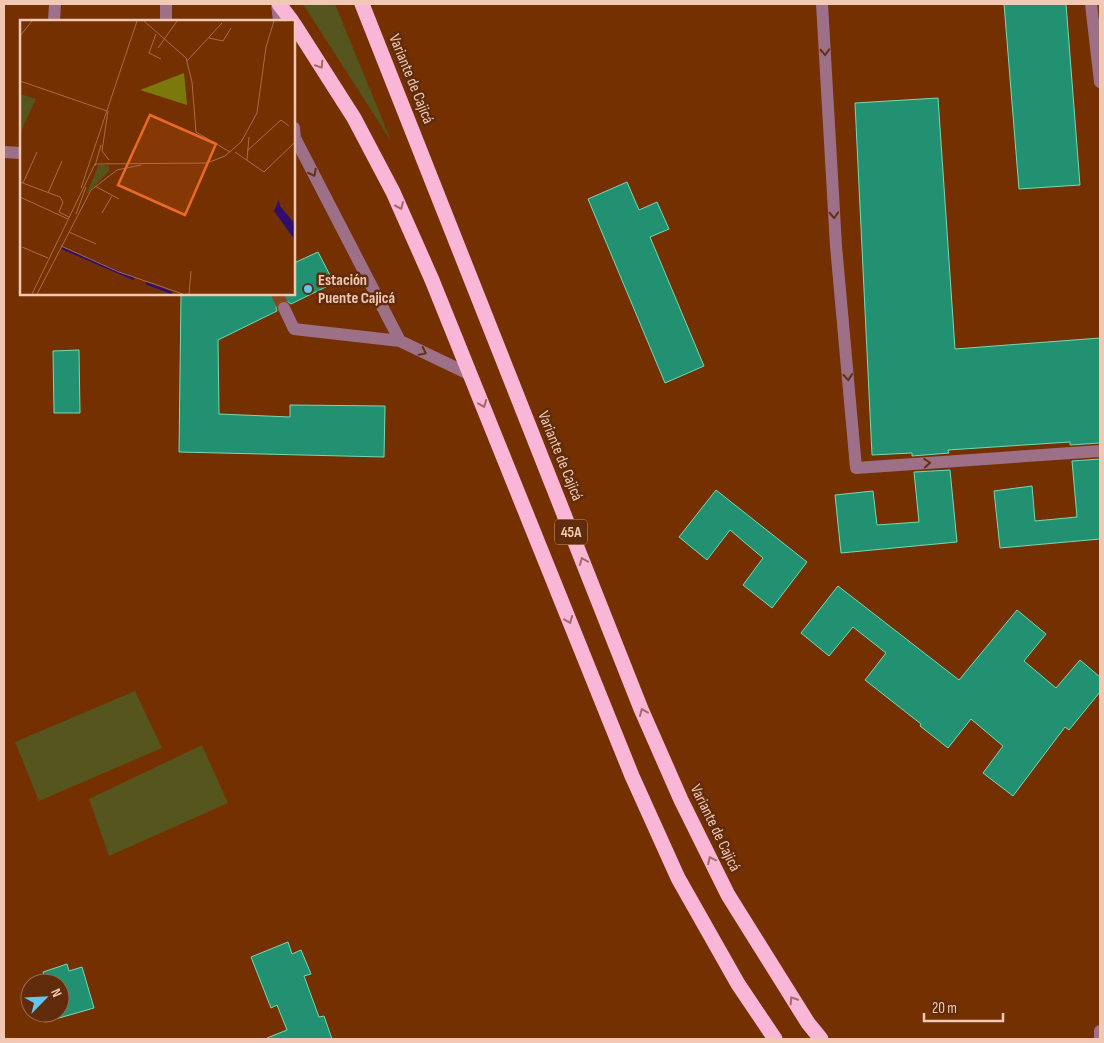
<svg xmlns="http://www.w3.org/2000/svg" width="1104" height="1043" font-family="'Sofia Sans Condensed',sans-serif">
	<rect width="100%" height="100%" fill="#743000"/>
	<!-- green -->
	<path fill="#56551d" d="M303 4H335L391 141Z
		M135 691 162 748 39 801 15 742Z
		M202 745 228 803 109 856 89 799Z"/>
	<!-- building -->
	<path fill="#229171" stroke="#75dab6" d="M1004 4H1066L1080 185 1019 189Z
		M938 98 955 349 1100 338V443L1070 445V442L948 450 949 453 912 456V453L872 455 855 103Z
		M627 182 639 210 657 202 669 229 650 237 704 366 665 383 588 199Z
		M318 252 334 283 291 304 285 300 280 301 276 307 277 311 218 340 219 414 290 417V405L385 406 384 457 179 452 181 294H294V263Z
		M79 350 80 413H54L53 351Z
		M1100 459V539L1000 548 994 491 1032 486 1035 521 1077 517 1072 461Z
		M950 470 957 542 841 553 835 495 873 491 877 525 919 522 914 472Z
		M716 490 807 562 772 608 743 585 763 558 730 530 707 560 679 537Z
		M838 586 959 680 1017 610 1046 634 1024 661 1056 688 1080 660 1100 677V692L1069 730 1065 727 1013 796 983 773 1003 746 971 719 948 748 920 726 921 724 865 680 886 653 853 627 829 656 801 633Z
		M288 942 292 954 301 950 311 974 304 976 319 1017 324 1016 332 1039H268L267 1038 287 1030 277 1005 271 1008 251 957Z
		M67 964 69 971 82 967 94 1008 45 1022 42 1013H60V983H33L45 979 43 972Z"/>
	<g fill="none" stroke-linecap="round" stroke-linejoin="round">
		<!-- minor-tunnel -->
		<path stroke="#87471b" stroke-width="12" stroke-dasharray="12 6" stroke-linecap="butt" d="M277 294 284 308"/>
		<!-- minor -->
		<path stroke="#9e7087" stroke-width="12" d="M166 4V21
			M277 4 279 21
			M822 4 836 246 856 468 1100 451
			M1091 4 1100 82
			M54 21 55 4
			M294 128 295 138 400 341 471 375
			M4 152 21 153
			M284 308 294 329 400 341
			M1100 1039V1031"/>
		<!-- highway -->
		<path stroke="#f9b6d7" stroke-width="15" d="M279 4 292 21
			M362 4 641 709 681 800 728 895 808 1023 821 1039
			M294 24 354 118 393 192 432 280 632 776 678 878 738 984 775 1039"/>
	</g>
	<!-- one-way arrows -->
	<defs><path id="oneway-chevron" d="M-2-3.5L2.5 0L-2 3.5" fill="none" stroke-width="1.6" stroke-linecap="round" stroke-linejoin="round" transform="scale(1.25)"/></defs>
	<g stroke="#632f11">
		<use href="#oneway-chevron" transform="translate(825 52) rotate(87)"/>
		<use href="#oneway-chevron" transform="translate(313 173) rotate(63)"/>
		<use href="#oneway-chevron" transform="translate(834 215) rotate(87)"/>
		<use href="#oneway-chevron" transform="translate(423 352) rotate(26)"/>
		<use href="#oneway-chevron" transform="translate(848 377) rotate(85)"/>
		<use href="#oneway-chevron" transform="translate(927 463) rotate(-4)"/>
	</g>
	<g stroke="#a56a67">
		<use href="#oneway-chevron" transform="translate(320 65) rotate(58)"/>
		<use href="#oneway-chevron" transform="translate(400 206) rotate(66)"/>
		<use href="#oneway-chevron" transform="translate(483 404) rotate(68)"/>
		<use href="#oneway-chevron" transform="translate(583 561) rotate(-112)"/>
		<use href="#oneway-chevron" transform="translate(569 620) rotate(68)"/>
		<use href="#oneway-chevron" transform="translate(643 712) rotate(-113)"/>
		<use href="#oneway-chevron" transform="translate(711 860) rotate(-116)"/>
		<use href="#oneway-chevron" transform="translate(793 1000) rotate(-122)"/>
	</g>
	<!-- markers -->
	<circle fill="#64c5ee" stroke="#602c0b" stroke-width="2" cx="308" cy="289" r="5"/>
	<g text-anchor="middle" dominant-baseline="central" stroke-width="5" stroke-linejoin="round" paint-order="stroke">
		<!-- shield labels -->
		<rect fill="#602c0b" stroke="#c69981" stroke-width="1" x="555" y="519.5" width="32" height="25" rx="4"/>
		<g font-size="15" font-weight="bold" fill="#f1c8b4">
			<text x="571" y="532">45A</text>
		</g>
		<!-- street labels -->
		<g font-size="16" fill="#f1c8b4" stroke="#602c0b">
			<text transform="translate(411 79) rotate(68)">Variante de Cajicá</text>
			<text transform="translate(560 456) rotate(68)">Variante de Cajicá</text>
			<text transform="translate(715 828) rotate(64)">Variante de Cajicá</text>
		</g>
		<!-- poi labels -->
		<g font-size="16" font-weight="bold" fill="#f1c8b4" stroke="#602c0b" text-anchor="start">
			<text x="318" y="280">Estación<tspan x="318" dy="18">Puente Cajicá</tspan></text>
		</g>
	</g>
	<!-- overview -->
	<g transform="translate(20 20)">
		<rect width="275" height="275" fill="#743000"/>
		<path d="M0 74 16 79 0 113ZM79 144 89 146V151L66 175Z" fill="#56551d"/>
		<path d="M164 53 167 85 120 70Z" fill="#7b790c"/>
		<path d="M259 180 260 186 275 204V220L254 191Z" fill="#2e0f6e"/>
		<path fill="none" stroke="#2e0f6e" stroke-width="2.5" d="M42 228 114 259M126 263 152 273"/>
		<path fill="none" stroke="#a66d48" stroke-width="1" d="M124 1 166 38 172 62 176 112 210 132M136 14 129 33 141 39M0 16 12 1M189 18 203 21 211 8M138 28 157 1M167 41 202 3M0 61 87 91M88 91 82 131 89 140M227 131 261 100 269 106M215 132 244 152 275 122M227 140 229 117M75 146 81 125M0 162 40 177 43 182 39 192 49 197M3 163 17 132M75 166 99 179M61 168 117 1M28 173 42 141M0 177 48 199M82 193 92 176M56 194 66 167M49 212 76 224M41 226 99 252 163 274M2 227 28 238M12 274 75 144 187 143 205 136 221 122 237 93 246 27 254 1M17 274 71 170 97 150 121 145M169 274 171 251"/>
		<path fill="#e96a25" fill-opacity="0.15" stroke="#e96a25" stroke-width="2.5" d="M130 95 196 124 165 195 98 165Z"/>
		<rect width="275" height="275" fill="none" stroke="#f1c8b4" stroke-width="2.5"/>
	</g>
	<!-- border -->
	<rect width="1104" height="1043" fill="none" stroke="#f1c8b4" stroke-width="10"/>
	<!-- north arrow -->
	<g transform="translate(45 998) rotate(66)"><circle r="24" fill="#602c0b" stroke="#9a6a4f"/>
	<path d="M0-4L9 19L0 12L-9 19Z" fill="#64c5ee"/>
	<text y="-8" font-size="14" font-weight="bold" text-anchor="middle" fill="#f1c8b4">N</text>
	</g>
	<!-- scale -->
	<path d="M924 1013v8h79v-8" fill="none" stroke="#f1c8b4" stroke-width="2.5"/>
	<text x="932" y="1013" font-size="15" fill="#f1c8b4" stroke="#602c0b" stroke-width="4" paint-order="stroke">20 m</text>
</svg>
